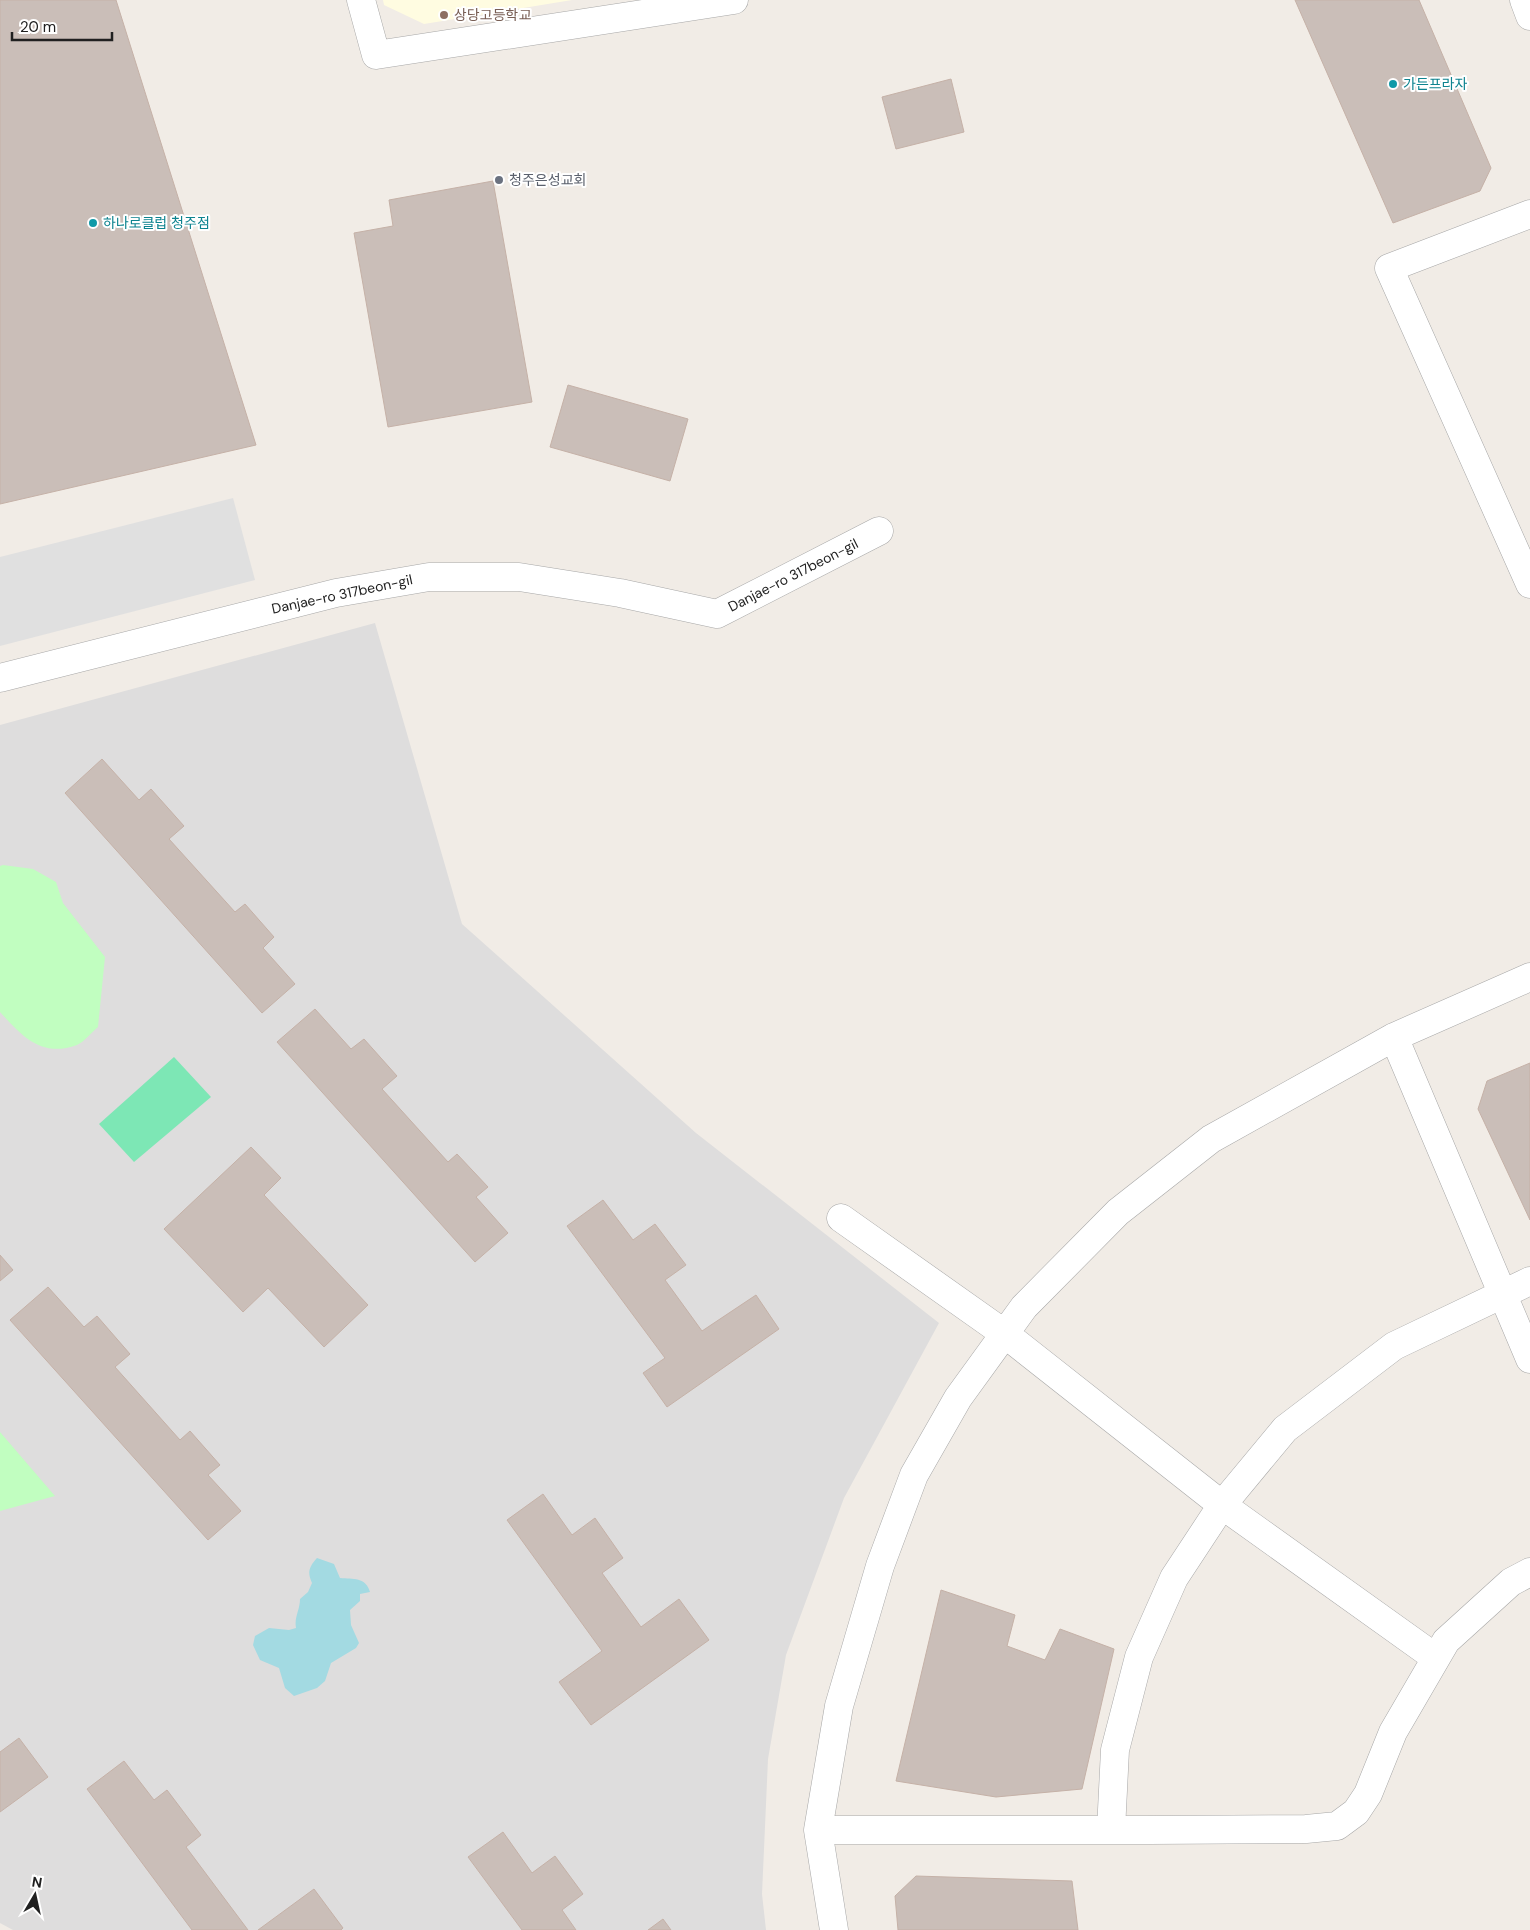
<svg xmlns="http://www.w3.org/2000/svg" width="1530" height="1930" font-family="'DM Sans','Noto Sans KR',sans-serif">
	<rect width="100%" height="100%" fill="#f1ece6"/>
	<!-- residential -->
	<path fill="#dedddd" d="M375 623 462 924 696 1133 939 1323 844 1498 786 1655 768 1759 762 1894 766 1930H13L0 1923V725Z"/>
	<!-- education -->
	<path fill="#fffce1" d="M383 0H572L424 24 384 5Z"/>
	<!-- park -->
	<path fill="#c1fec0" d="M3 865 33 869 56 882 63 903 105 957 98 1027C92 1032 84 1042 77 1045 41 1058 22 1036 0 1012V866Z
		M0 1432 55 1496 0 1511Z"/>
	<!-- pitch -->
	<path fill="#7de7b5" d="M174 1057 211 1097 134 1162 99 1124Z"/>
	<!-- parking -->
	<path fill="#e0e0e0" d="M233 498 255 580 0 646V557Z"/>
	<!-- water -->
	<path fill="#a3dae2" d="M317 1558 334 1564 340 1578C353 1579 366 1577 370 1592L360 1594V1601L350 1610 351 1625 359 1643 356 1648 331 1663 325 1681 317 1688 294 1696 285 1688 279 1668 260 1660 253 1645 255 1636 269 1628 289 1630 296 1628C294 1617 300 1610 300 1599L308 1592 312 1583C307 1572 309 1567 317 1558Z"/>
	<!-- building -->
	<path fill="#cabeb8" stroke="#c5b1a7" d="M0 0H116L256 445 0 504Z
		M1295 0H1419L1491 168 1480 191 1393 223Z
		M951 79 964 132 896 149 882 97Z
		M493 181 532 402 388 427 354 233 393 226 389 200Z
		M568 385 688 419 670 481 550 447Z
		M102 759 139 800 151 789 184 826 169 839 235 912 245 904 274 937 263 948 295 984 262 1013 65 793Z
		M315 1009 351 1049 364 1039 397 1076 382 1089 448 1162 457 1154 488 1187 476 1197 508 1233 475 1262 277 1042Z
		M1530 1063V1220L1478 1109 1487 1081Z
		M251 1147 281 1178 264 1195 368 1305 324 1347 268 1288 243 1312 164 1229Z
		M603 1200 633 1240 655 1224 686 1265 665 1280 702 1331 756 1295 779 1329 667 1407 643 1373 665 1358 567 1226Z
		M0 1255 13 1270 0 1281Z
		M48 1287 84 1327 97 1316 130 1354 115 1367 180 1440 190 1431 220 1465 208 1475 241 1511 208 1540 10 1320Z
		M543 1494 572 1535 595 1518 623 1558 602 1573 641 1627 679 1599 709 1640 591 1725 559 1682 602 1651 507 1520Z
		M941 1590 1015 1615 1007 1646 1045 1660 1060 1629 1114 1649 1082 1789 996 1797 896 1781Z
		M19 1738 48 1777 0 1812V1752Z
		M124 1761 154 1800 167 1790 201 1835 186 1847 248 1930H192L87 1789Z
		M503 1832 532 1873 555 1856 583 1894 562 1910 576 1930H522L468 1857Z
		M916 1876 1072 1881 1078 1930H898L895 1896Z
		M314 1889 343 1928 341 1930H258Z
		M663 1919 671 1930H648Z"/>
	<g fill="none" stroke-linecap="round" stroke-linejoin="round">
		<defs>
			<path id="street" d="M361 0 376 55 734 0
				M1524 0 1530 16
				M1530 214 1389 268 1530 584
				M0 678 336 593 429 577H519L620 593 717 614 879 531
				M1394 1037 1530 1359
				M841 1218 1005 1334 1222 1505 1436 1658
				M818 1830H1148L1306 1829 1337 1826 1356 1812 1368 1794 1393 1732 1446 1641 1511 1582 1530 1572
				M1111 1830 1115 1750 1139 1657 1174 1578 1222 1505 1285 1429 1394 1346 1530 1281
				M834 1930 818 1830 839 1706 880 1566 914 1475 958 1398 1024 1307 1118 1212 1211 1139 1394 1037 1530 977"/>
		</defs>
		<!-- street casing -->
		<use href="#street" stroke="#a7a7a7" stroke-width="29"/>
		<!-- street -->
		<use href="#street" stroke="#fff" stroke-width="28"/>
	</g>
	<!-- markers -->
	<circle fill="#8d6e63" stroke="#fff" stroke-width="2" cx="444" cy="15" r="5"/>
	<g fill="#0f9aa8" stroke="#fff" stroke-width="2">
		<circle cx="1393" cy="84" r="5"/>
		<circle cx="93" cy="223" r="5"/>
	</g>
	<circle fill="#6b7280" stroke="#fff" stroke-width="2" cx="499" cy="180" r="5"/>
	<g text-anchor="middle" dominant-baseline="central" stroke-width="4" stroke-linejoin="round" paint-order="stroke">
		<!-- education labels -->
		<g font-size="14" fill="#785e54" stroke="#fff" text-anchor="start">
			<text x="454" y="15">상당고등학교</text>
		</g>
		<!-- culture labels -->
		<g font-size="14" fill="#0d838f" stroke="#fff" text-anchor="start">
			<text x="1403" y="84">가든프라자</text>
			<text x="103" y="223">하나로클럽 청주점</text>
		</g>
		<!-- worship labels -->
		<g font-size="14" fill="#5b616d" stroke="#fff" text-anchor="start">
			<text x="509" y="180">청주은성교회</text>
		</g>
		<!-- street labels -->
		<g font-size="14" fill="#202020" stroke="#fff">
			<text transform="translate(793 575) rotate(-27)">Danjae-ro 317beon-gil</text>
			<text transform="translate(342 594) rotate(-12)">Danjae-ro 317beon-gil</text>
		</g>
	</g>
	<!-- north arrow -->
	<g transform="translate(35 1895) rotate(9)" stroke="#ffffff" stroke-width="4" paint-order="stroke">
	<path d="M0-4L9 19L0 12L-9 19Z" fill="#202020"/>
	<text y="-8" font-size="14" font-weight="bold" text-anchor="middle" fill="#202020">N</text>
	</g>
	<!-- scale -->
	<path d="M12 32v8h100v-8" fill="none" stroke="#202020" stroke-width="2.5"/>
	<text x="20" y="32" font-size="15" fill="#202020" stroke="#ffffff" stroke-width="4" paint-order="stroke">20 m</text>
</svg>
